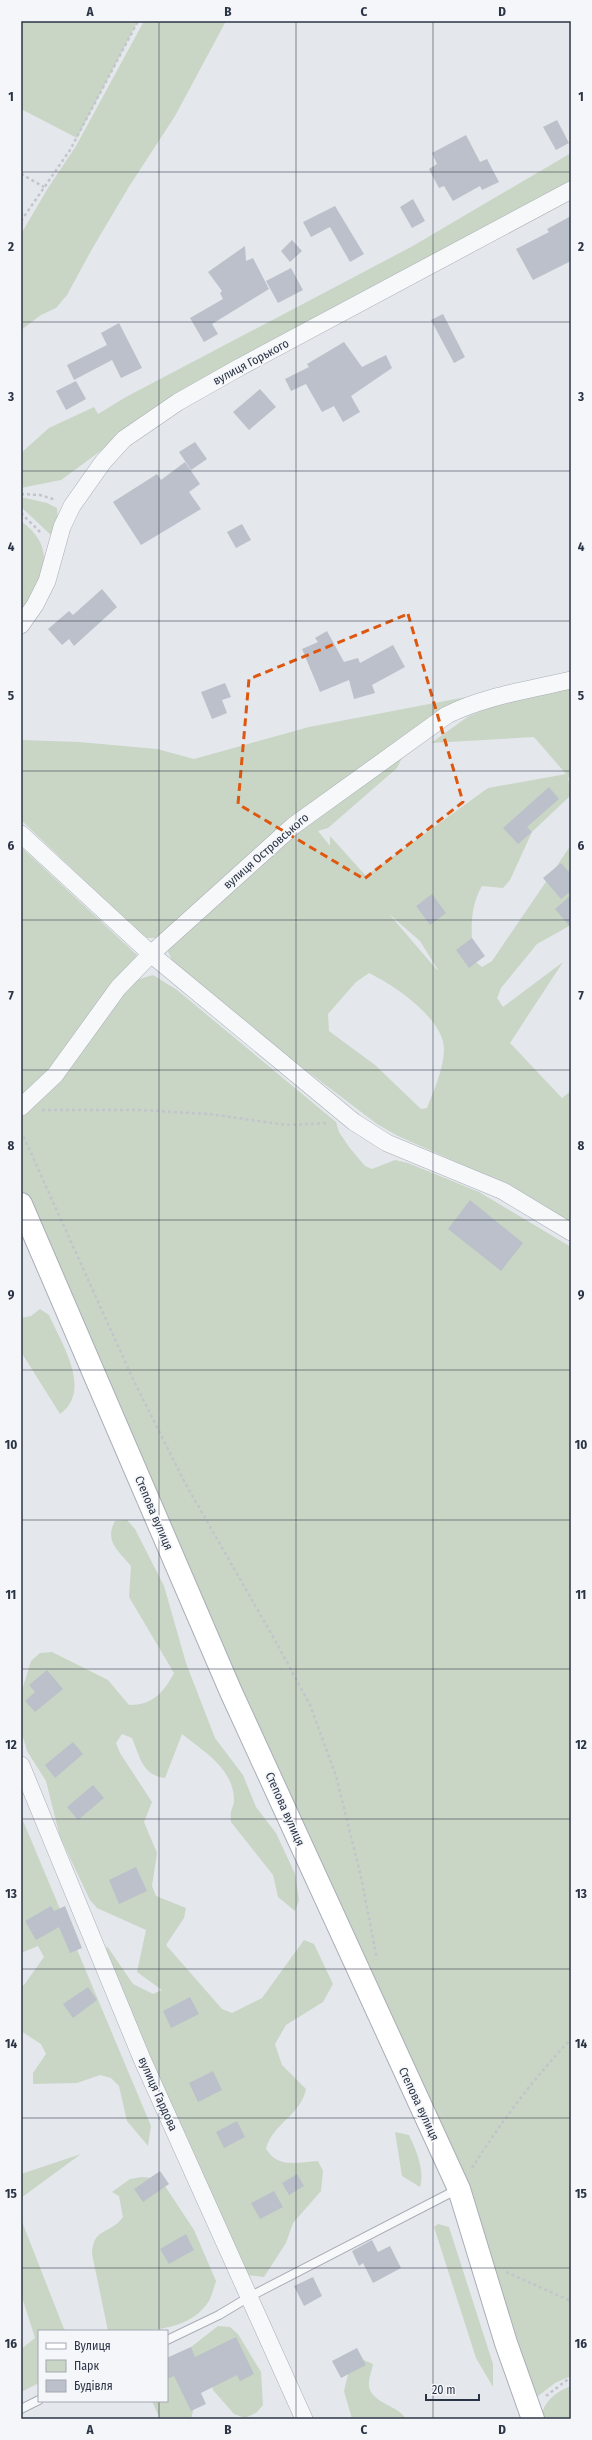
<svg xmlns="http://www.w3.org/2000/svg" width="592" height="2440" font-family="'Fira Sans Condensed',sans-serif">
	<rect width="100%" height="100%" fill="#e4e7ec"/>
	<!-- green -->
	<path fill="#c9d6c5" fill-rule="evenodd" d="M21 21H138L77 138 21 109Z
		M144 21H226L175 116 130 185 92 249 67 295 56 308 41 315 21 330V234L48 188 76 146Z
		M571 153V182L106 447 61 480 21 488V453L49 428 94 407 98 414 126 397 411 247Z
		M21 497 47 503 57 508 58 523 51 535 21 507Z
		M21 521C60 550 42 579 21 613Z
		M571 688V779L568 777 571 795 532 832 510 880 503 888 482 886C468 910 472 933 473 960L482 967 492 961 571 845V925L537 944 501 988 497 998 503 1007 563 962 510 1043 562 1098 571 1091V1222L492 1178 398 1136 377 1124 294 1061 173 962 167 950 156 938H147L134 928 21 820V740L79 742 157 749 194 759 309 727 466 697 448 707 405 752 397 768 328 828 318 831 330 846V836L366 876 488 788 566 774 534 737 431 743 469 716 499 704ZM389 914 420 941 438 970H437ZM369 973C394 985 444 1019 444 1049 444 1068 434 1090 427 1108L421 1109 375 1065 329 1031 328 1014 356 982Z
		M21 847 137 955 46 1076 21 1099Z
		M153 975 177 990 336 1122 339 1132 349 1147 365 1166 372 1169 395 1160 408 1163 479 1192 571 1247V2376L555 2383 533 2400 496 2279 21 1187V1114L136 980Z
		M40 1309 49 1315C61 1343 93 1390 60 1414L23 1355 21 1347V1318L31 1316Z
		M127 1520 135 1529 164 1586 186 1663 215 1738 243 1775 256 1807 276 1833 295 1874 299 1900 295 1911 278 1897 273 1875 231 1822C229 1809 235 1806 234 1799 233 1768 203 1751 182 1734L165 1778C142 1775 140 1757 132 1738L122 1734 116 1743 120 1753 152 1802 144 1822 157 1853 152 1886 156 1896 186 1908 184 1918 166 1945 222 2009 232 2013 262 1998 304 1940 314 1944 333 1984 323 2002 286 2025 275 2044 282 2065 306 2089C301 2115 272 2124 266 2149 279 2169 297 2162 318 2161L323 2171 321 2191 293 2223 286 2243 264 2277 247 2275 105 1956 107 1946 133 1984 153 1994 162 1990 137 1972 146 1930 97 1908 90 1900 60 1837 46 1781 27 1751 21 1730V1693L31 1661 40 1653 52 1652 108 1680 129 1705C153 1705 164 1692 174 1673L129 1597 131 1566C118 1550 104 1541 115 1521Z
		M21 1816 151 2126 148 2146 127 2121 119 2086 111 2078 100 2075 77 2083 33 2084V2073L46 2054 41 2044 21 2031V1986L24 1985 44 1957 38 1946 21 1953Z
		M395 2132 409 2135C416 2150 425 2170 420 2187L402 2176Z
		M81 2154 21 2198V2174Z
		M142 2177 153 2178 163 2183 194 2230 216 2281C214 2287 212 2295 209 2301 188 2334 141 2331 108 2331L92 2254C93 2227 110 2235 123 2217L119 2196 112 2192 130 2179Z
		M21 2219 64 2329 68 2331H39V2383L21 2392V2349L35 2338 21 2294Z
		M438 2224 449 2227 493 2364V2387L476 2358 434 2227Z
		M218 2326 230 2327 238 2334 261 2372 263 2405 256 2413 245 2418 234 2414 213 2390 208 2369 197 2394 191 2419H160L152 2401H167V2358L191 2347Z
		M361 2359 373 2364C372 2370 368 2380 369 2386 371 2403 398 2405 406 2419H352L344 2391 351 2362Z
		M571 2386V2419H541C543 2402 555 2392 571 2386Z"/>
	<!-- building -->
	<path fill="#bbc0ca" d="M557 120 569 143 556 150 543 127Z
		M466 135 480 162 487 159 499 182 482 190 480 186 453 201 444 186 439 188 429 169 437 164 432 153Z
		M413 199 425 221 412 228 400 207Z
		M335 206 364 254 350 262 330 227 311 237 303 222Z
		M571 216V261L533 280 516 249 549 232 547 229Z
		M292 240 302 251 290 262 281 251Z
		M245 246 246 261 253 258 269 289 212 324 218 334 204 342 190 318 223 299 220 293 222 291 208 272Z
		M291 268 303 290 278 303 266 281Z
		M443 314 465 357 454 363 431 320Z
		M119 323 142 368 121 378 112 360 74 380 67 365 107 345 101 333Z
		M344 342 362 367 386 355 392 368 351 396 360 412 343 422 334 406 322 412 306 384 291 391 285 379 309 367 307 364Z
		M76 381 86 399 66 410 56 391Z
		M260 389 276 407 249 430 233 412Z
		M195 442 207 459 191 470 179 452Z
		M185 462 200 484 189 492 201 509 141 545 113 502 157 474 161 480Z
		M242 524 251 540 236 548 227 532Z
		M102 589 117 607 74 646 69 639 62 645 48 629 69 611 73 615Z
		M327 631 344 662 358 658 360 663 393 645 405 667 372 685 375 693 354 699 349 680 320 692 302 649 318 642 315 638Z
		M225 683 231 697 222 700 227 713 212 719 201 692Z
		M549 787 559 799 527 827 532 832 518 844 503 828Z
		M561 863 571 874V891L561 899 543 878Z
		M432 894 446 913 430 925 416 906Z
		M571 895V928L555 909Z
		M472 938 485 956 469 968 456 950Z
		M470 1200 523 1243 501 1271 448 1229Z
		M47 1670 63 1689 35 1712 25 1701 35 1692 29 1685Z
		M73 1742 83 1754 55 1778 45 1765Z
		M93 1785 104 1798 78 1820 67 1807Z
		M136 1867 147 1891 119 1904 109 1880Z
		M51 1906 54 1911 65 1906 82 1948 70 1953 59 1927 36 1940 25 1921Z
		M88 1987 97 2000 73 2018 63 2004Z
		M190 1997 199 2014 171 2028 163 2011Z
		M213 2071 222 2090 198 2102 189 2083Z
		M237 2121 245 2137 224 2148 216 2132Z
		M160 2171 169 2184 143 2202 134 2189Z
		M297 2174 304 2186 289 2195 282 2183Z
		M274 2191 283 2207 260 2219 251 2203Z
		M186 2234 194 2250 169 2264 160 2249Z
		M372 2240 378 2252 390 2246 401 2268 373 2283 363 2263 359 2266 352 2251Z
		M313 2277 322 2296 304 2306 294 2286Z
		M236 2337 254 2374 240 2381 237 2375 201 2393 206 2404 191 2411 174 2376 167 2379V2358L191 2347 195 2357Z
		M357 2348 366 2365 341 2378 332 2361Z"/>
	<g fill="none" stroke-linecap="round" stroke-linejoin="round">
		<defs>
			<path id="lane" d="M167 2340 219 2315 249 2297 458 2189
				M21 2409 39 2400"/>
			<path id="street" d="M21 625 35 605 47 581 62 527 72 506 103 462 124 439 178 402 240 367 571 190
				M21 834 151 954 354 1122 387 1143 503 1191 571 1232
				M21 1107 55 1075 118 988 151 954 293 826 447 715C485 696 529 690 571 680
				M21 1765 142 2059 304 2419"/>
			<path id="secondary" d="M21 1204 231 1692 459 2189 506 2343 533 2419"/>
		</defs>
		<!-- lane casing -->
		<use href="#lane" stroke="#a9aeb7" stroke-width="10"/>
		<!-- street casing -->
		<use href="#street" stroke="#a9aeb7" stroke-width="18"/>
		<!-- secondary casing -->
		<use href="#secondary" stroke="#a9aeb7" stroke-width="24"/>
		<!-- path -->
		<path stroke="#c2c5cb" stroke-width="2.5" stroke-dasharray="3 3" stroke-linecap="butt" d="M21 174 44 187
			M21 221 70 150 138 21
			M21 494 40 495 56 500
			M21 513 42 534
			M42 1110H140L209 1114 287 1125 328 1123
			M21 1131 132 1377 185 1483 276 1642 310 1705 336 1776 361 1877 377 1959
			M472 2168C501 2122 533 2079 571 2039
			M506 2272 571 2301
			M546 2396 571 2377"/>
		<!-- lane -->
		<use href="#lane" stroke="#f7f8fa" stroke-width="8"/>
		<!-- street -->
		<use href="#street" stroke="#f7f8fa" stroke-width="17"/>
		<!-- secondary -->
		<use href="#secondary" stroke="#fff" stroke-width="22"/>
	</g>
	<!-- marked area -->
	<path fill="none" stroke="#df570f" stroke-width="3" stroke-dasharray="8 5" stroke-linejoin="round" d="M408 614 463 802 364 879 238 804 249 679Z"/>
	<!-- grid -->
	<path fill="none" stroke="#2b3445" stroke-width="1" stroke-opacity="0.55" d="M159 21V2331M296 21V2419M433 21V2419M21 172H571M21 322H571M21 471H571M21 621H571M21 771H571M21 920H571M21 1070H571M21 1220H571M21 1370H571M21 1520H571M21 1669H571M21 1819H571M21 1969H571M21 2118H571M21 2268H571M159 2401V2419"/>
	<g text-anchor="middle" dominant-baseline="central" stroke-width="3.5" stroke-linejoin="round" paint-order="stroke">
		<!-- street labels -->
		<g font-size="12" fill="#2b3445" stroke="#f4f6f9">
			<text transform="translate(251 362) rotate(-28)">вулиця Горького</text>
			<text transform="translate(266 851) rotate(-41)">вулиця Островського</text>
			<text transform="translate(154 1513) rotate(67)">Степова вулиця</text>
			<text transform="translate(285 1809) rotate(66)">Степова вулиця</text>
			<text transform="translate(158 2094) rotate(66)">вулиця Гардова</text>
			<text transform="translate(419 2104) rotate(65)">Степова вулиця</text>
		</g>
	</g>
	<!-- border -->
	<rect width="592" height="2440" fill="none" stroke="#f4f6f9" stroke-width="44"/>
	<!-- legend -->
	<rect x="38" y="2330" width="130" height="72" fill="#f4f6f9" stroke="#a4a8b1"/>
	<rect x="46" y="2343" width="20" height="6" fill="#ffffff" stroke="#a4a8b1"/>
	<text x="74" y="2350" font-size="12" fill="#2b3445">Вулиця</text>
	<rect x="46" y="2360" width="20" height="12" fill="#c9d6c5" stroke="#a4a8b1"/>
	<text x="74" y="2370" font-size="12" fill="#2b3445">Парк</text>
	<rect x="46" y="2380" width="20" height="12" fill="#bbc0ca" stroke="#a4a8b1"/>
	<text x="74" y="2390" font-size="12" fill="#2b3445">Будівля</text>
	<!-- scale -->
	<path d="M426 2394v6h53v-6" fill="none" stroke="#2b3445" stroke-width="2"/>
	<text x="432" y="2394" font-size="12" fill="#2b3445" stroke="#f4f6f9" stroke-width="3" paint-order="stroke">20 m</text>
	<rect x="22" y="22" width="548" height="2396" fill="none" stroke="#2b3445" stroke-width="1.5"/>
	<g font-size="13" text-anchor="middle" font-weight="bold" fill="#2b3445">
		<text x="90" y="16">A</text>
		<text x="228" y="16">B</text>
		<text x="364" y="16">C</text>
		<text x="502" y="16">D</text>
		<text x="11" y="101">1</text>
		<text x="581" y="101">1</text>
		<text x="11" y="251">2</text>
		<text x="581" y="251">2</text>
		<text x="11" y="401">3</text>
		<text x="581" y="401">3</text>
		<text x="11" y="551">4</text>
		<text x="581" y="551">4</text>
		<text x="11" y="700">5</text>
		<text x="581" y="700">5</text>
		<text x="11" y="850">6</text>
		<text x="581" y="850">6</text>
		<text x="11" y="1000">7</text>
		<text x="581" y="1000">7</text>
		<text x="11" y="1150">8</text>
		<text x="581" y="1150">8</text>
		<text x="11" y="1299">9</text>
		<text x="581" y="1299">9</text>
		<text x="11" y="1449">10</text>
		<text x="581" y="1449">10</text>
		<text x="11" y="1599">11</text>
		<text x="581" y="1599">11</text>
		<text x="11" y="1749">12</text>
		<text x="581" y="1749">12</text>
		<text x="11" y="1898">13</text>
		<text x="581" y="1898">13</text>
		<text x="11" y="2048">14</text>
		<text x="581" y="2048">14</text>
		<text x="11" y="2198">15</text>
		<text x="581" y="2198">15</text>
		<text x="11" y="2348">16</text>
		<text x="581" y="2348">16</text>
		<text x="90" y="2434">A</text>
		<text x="228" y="2434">B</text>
		<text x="364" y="2434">C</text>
		<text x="502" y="2434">D</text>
	</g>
</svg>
